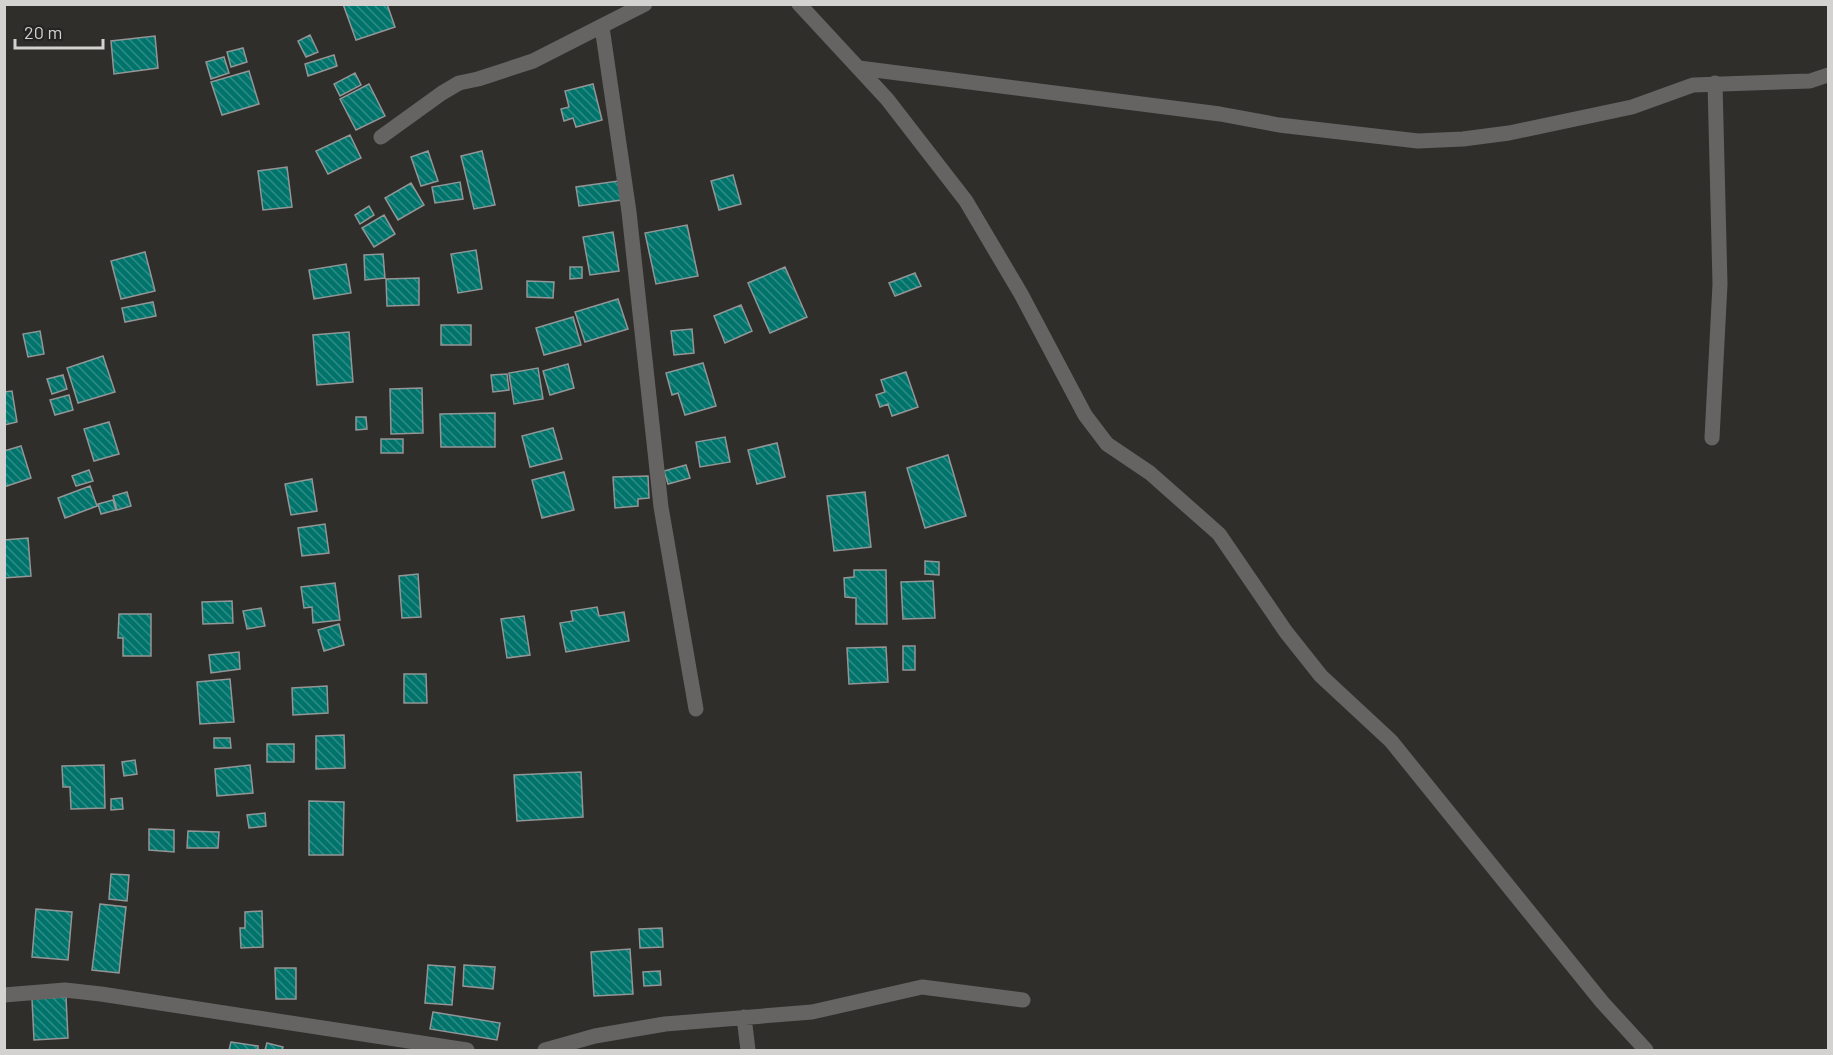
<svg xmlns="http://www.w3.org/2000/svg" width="1833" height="1055" font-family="Barlow,sans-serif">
	<defs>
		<pattern id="building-back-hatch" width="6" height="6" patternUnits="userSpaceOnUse" patternTransform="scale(1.5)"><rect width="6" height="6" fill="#00736b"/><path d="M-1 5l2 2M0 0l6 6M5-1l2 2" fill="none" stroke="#308c86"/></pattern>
	</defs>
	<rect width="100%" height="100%" fill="#302e2b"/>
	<!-- building -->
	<path fill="url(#building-back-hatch)" stroke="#929696" stroke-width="1.5" d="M343 4H387L395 27 356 40Z
		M310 35 318 52 306 57 298 41Z
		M155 36 158 68 114 74 111 41Z
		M243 48 247 62 231 67 227 52Z
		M334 55 337 66 308 76 305 64Z
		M224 57 229 73 211 79 206 62Z
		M249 71 259 104 222 115 211 82Z
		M355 73 361 85 340 96 334 84Z
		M369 84 385 116 356 130 340 99Z
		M593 84 602 120 576 127 573 118 564 121 561 109 569 107 565 91Z
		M350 135 361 158 328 174 316 151Z
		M428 151 438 181 421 186 411 157Z
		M482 151 495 205 474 209 461 156Z
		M287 167 292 207 263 210 258 171Z
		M733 175 741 204 719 210 711 181Z
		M618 181 621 200 579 206 576 187Z
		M460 182 463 199 435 203 432 187Z
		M411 183 424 205 398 220 385 198Z
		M369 206 374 215 360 224 355 215Z
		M384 215 395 234 374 247 362 228Z
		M687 225 698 276 656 284 645 233Z
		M613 232 619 271 590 275 583 237Z
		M476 250 482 289 458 293 451 254Z
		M145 252 155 291 121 299 111 261Z
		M383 254 385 278 365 280 364 255Z
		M346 264 351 293 314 299 309 270Z
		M570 267H582V278L570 279Z
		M785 267 807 317 770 333 748 283Z
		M915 273 921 286 895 296 889 283Z
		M419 278V305L387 306 386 279Z
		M527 281 554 282 553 298 527 297Z
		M618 299 628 329 585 342 575 312Z
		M153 302 156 316 125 322 122 308Z
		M741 305 752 331 725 343 714 316Z
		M573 317 581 345 544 355 536 328Z
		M441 325H471V345H441Z
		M692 329 694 353 674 355 671 331Z
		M40 331 44 354 28 357 23 334Z
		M349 332 353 382 317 385 313 335Z
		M103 356 115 392 78 403 67 368Z
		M703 363 716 406 685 415 678 393 672 395 666 373Z
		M568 364 574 388 550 395 543 371Z
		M538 368 543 399 514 404 509 373Z
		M906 372 918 407 892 416 888 404 880 407 876 395 885 392 881 380Z
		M507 374 509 390 493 392 491 375Z
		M63 375 67 389 52 394 47 379Z
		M422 388 423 433 391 434 390 389Z
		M12 391 17 422 4 425V392Z
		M69 395 73 410 55 415 50 400Z
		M495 413V447H441L440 414Z
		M356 417H366L367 429 356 430Z
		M109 422 119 454 94 461 84 429Z
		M553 428 562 459 530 467 522 436Z
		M725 437 730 462 700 467 696 442Z
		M381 439H403V453H381Z
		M777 443 785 477 757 484 748 450Z
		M21 446 31 478 4 487V451Z
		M948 455 966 516 925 528 907 468Z
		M686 465 690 478 668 484 664 471Z
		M89 470 93 481 76 486 72 476Z
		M564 472 574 510 542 518 532 480Z
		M648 476 649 498 638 499V506L615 508 613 477Z
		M312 479 317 511 291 515 285 484Z
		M90 486 97 506 65 518 58 498Z
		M127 492 131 506 117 510 113 496Z
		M865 492 871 547 834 551 827 496Z
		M113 500 116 510 101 514 98 504Z
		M325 524 329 553 302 556 298 528Z
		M28 538 31 576 4 578V540Z
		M925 561 939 562V575L925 574Z
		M854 570H886L887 624H856V598L845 597 844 578 854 577Z
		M418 574 421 617 402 618 399 576Z
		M933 581 935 618 903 619 901 582Z
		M335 583 340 620 313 623 312 607 304 608 301 587Z
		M232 601 233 623 203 624 202 602Z
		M597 607 599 616 624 612 629 641 566 652 560 623 573 621 571 611Z
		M261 608 265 626 247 629 243 611Z
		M119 614H151V656H123V638H118Z
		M524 616 530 655 507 658 501 619Z
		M339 624 344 645 324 651 318 630Z
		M903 646H915V670H903Z
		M886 647 888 682 849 684 847 648Z
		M239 652 240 669 211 673 209 655Z
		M404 674H426L427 703H404Z
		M230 679 234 722 200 724 197 682Z
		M327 686 328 713 293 715 292 688Z
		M344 735 345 768 316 769V736Z
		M214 738H230L231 748H214Z
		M267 744H294V762H267Z
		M135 760 137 774 124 776 122 762Z
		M104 765 105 808 71 809 70 787H63L62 766Z
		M250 765 253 793 217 796 215 769Z
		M581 772 583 817 517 821 514 775Z
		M122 798 123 809 111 810V799Z
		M309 801 344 802 343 855H309Z
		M265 813 266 826 249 828 247 815Z
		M149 829 174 830V852L149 850Z
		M188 831 219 832 218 848H187Z
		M111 874 129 875 127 901 109 899Z
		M100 904 126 907 119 973 92 970Z
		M36 909 72 912 68 960 32 957Z
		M262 911 263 947 241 948 240 928H245V912Z
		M662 928 663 947 640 948 639 929Z
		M630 949 633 994 594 996 591 952Z
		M428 965 455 967 452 1005 425 1003Z
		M464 965 495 967 493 989 463 986Z
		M275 968H296V999H276Z
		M660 971 661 985 644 986 643 972Z
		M66 997 68 1038 34 1040 32 999Z
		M433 1012 500 1023 497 1040 430 1029Z
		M231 1042 258 1046V1050H229Z
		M267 1043 283 1047 282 1050H265Z"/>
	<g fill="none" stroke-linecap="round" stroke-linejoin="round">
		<!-- minor -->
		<path stroke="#656463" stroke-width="15" d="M799 4 887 99 966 201 1021 294 1085 415 1107 444 1150 473 1219 534 1286 632 1321 676 1391 741 1602 1002 1646 1050
			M602 27 629 212 661 507 696 709
			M859 68 1220 114 1279 125 1418 141 1463 139 1509 133 1632 107 1693 85 1810 81 1828 75
			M381 137 442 93 459 83 478 79 533 61 645 4
			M1712 438 1720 284 1715 83
			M4 995 65 990 101 994 467 1050
			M744 1017 748 1050
			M545 1050 595 1036 665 1024 812 1012 922 987 1023 1000"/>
	</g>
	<!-- border -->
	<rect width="1833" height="1055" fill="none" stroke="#d3d2d0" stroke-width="12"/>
	<!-- scale -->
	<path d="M15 39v9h88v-9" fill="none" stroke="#d3d2d0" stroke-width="3"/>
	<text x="24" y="39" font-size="18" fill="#d3d2d0" stroke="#262422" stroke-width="4.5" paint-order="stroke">20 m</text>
</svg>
